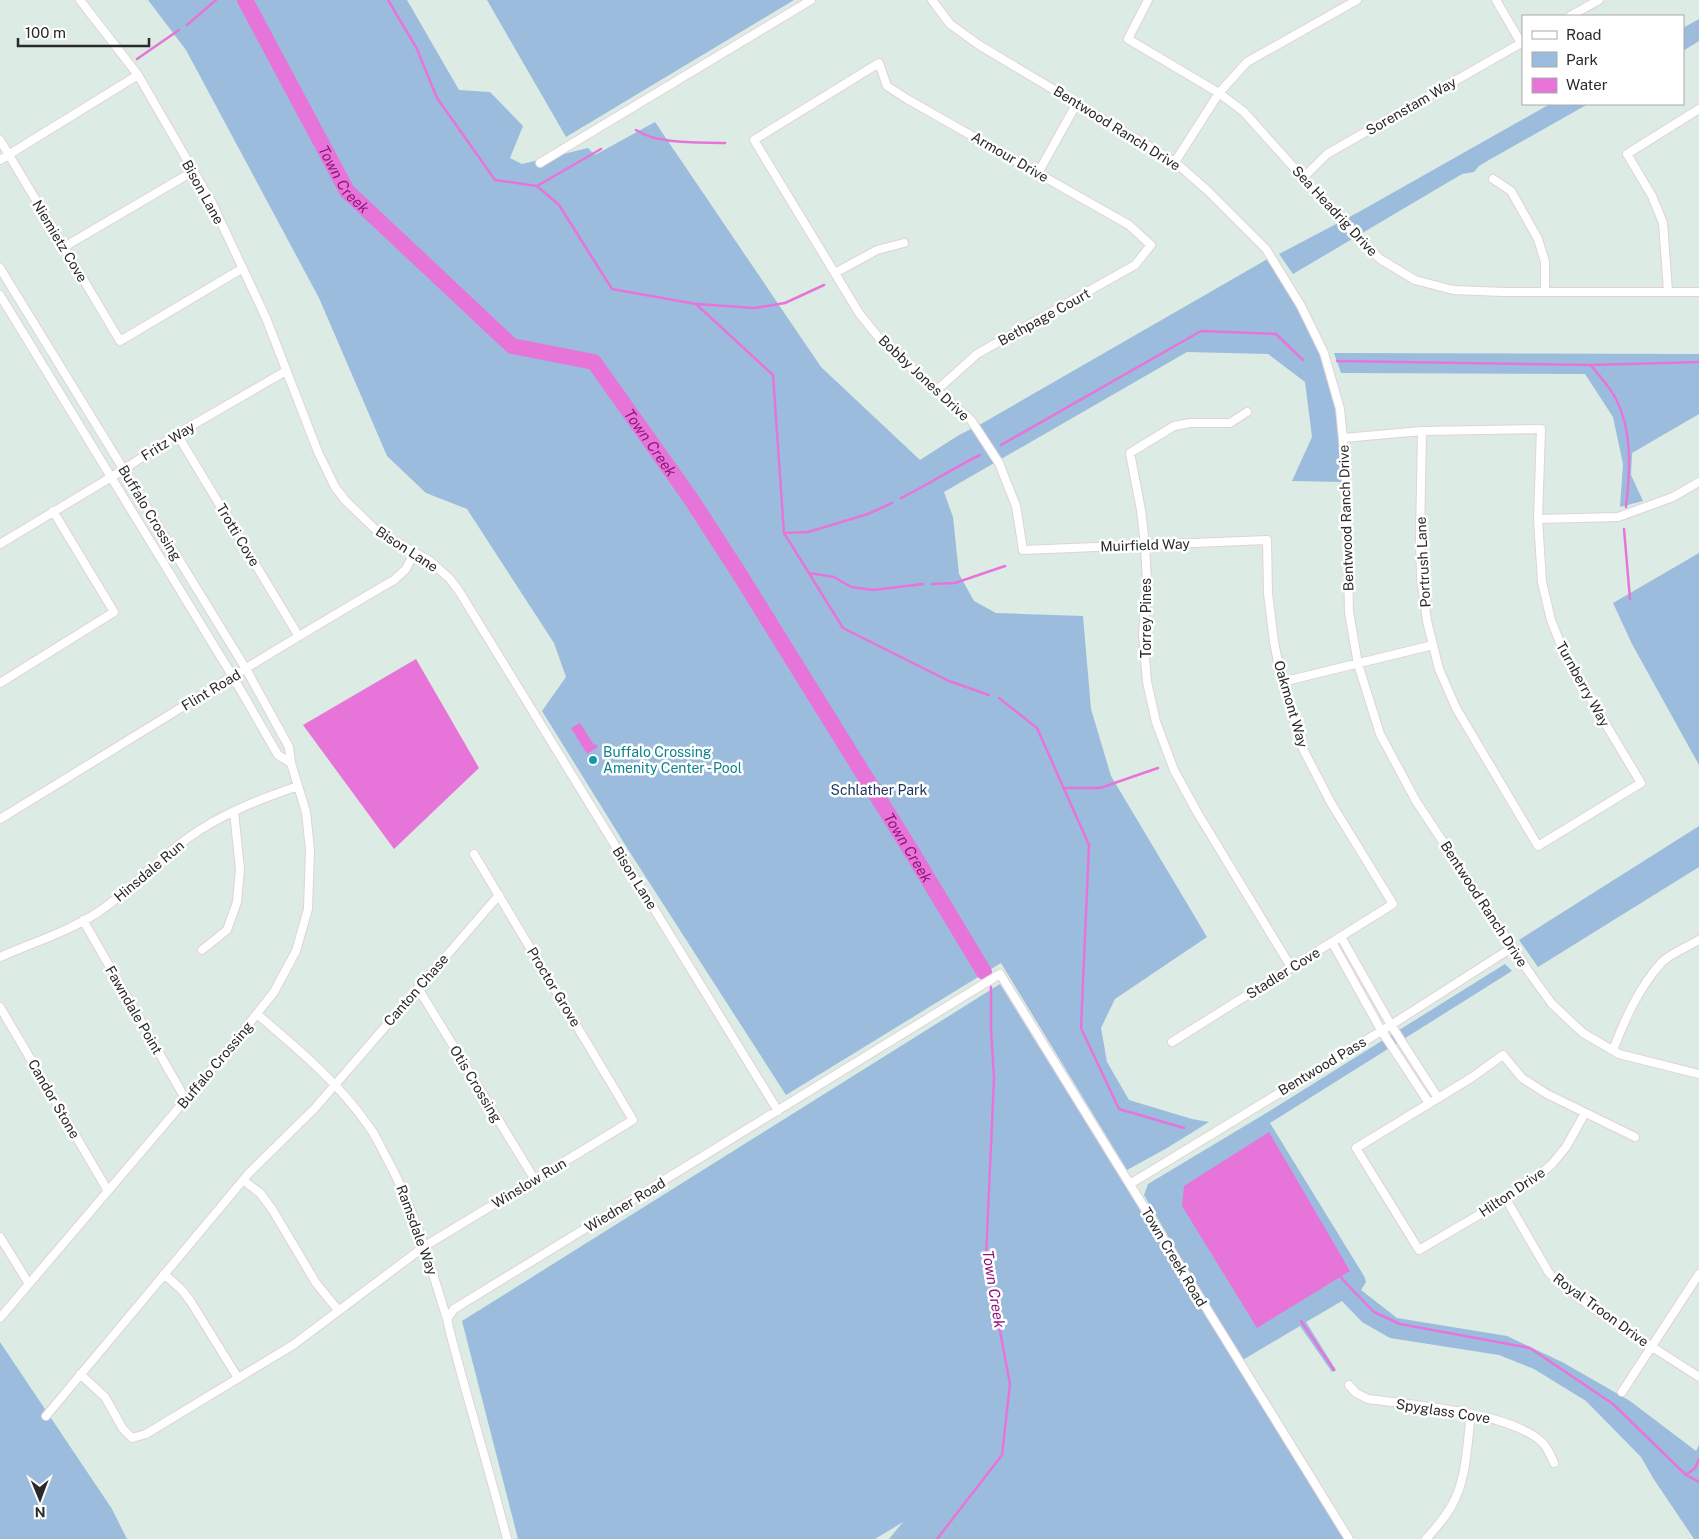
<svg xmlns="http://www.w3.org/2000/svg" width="1699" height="1539" font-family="'Public Sans',sans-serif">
	<rect width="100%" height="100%" fill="#dcebe3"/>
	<!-- green -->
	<path fill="#9cbcde" d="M148 0H407L459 90 490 92 523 126 510 158 522 164 588 148 595 155 655 122 821 367 920 460 959 435 981 424 1271 257 1324 353 1340 409 1346 482 1292 481 1312 437 1305 382 1268 354 1187 352 944 492 953 517 959 574 974 601 996 613 1083 616 1091 709 1111 776 1207 937 1115 999 1101 1028 1107 1062 1129 1100 1192 1119 1209 1122 1167 1148 1127 1170 1001 963 786 1095 629 851 542 711 566 677 554 643 467 509 426 493 387 456 319 298 186 50Z
		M487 0H794L566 137Z
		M1699 19V41L1683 51V28Z
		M1550 104H1588L1489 160 1479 166 1474 172 1462 174 1293 274 1279 254 1357 213Z
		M1334 353 1699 354V414L1632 453 1631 475 1643 501 1620 507 1623 464 1613 417 1585 374 1341 373Z
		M1699 553V765L1632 644 1613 603Z
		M1699 826V867L1538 967 1519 940Z
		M1505 964 1512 971 1270 1123 1364 1276 1366 1282 1361 1290 1397 1318 1507 1336 1564 1363 1630 1401 1696 1451 1699 1445V1539H1694L1653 1478 1641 1457 1586 1401 1534 1369 1499 1355 1390 1338 1362 1322 1342 1301 1306 1322 1336 1370 1332 1372 1300 1326 1241 1361 1144 1195 1148 1184 1263 1115Z
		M1000 984 1344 1539H889L903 1522 875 1539H518L462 1321Z
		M0 1342 112 1509 127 1539H0Z"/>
	<!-- water -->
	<path fill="#e775d9" d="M416 659 479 768 394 849 303 725Z
		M580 723 594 745 596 744 598 747 587 754 571 728Z
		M1269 1132 1350 1271 1257 1328 1182 1206 1184 1186Z"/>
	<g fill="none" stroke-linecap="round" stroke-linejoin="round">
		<!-- stream -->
		<path stroke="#e775d9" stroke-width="2.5" d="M388 0 416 47 437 98 495 180 537 186 559 205 612 289 696 304 773 375 784 533 843 628 949 681 989 695
			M187 25 216 0
			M137 59 179 30
			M636 130C659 145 698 142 725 143
			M537 186 601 149
			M697 304 754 308 785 303 824 285
			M1337 361 1591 365 1699 362
			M1591 365C1599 376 1610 387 1616 399 1633 432 1630 472 1626 507
			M1001 445 1201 331 1276 334 1303 360
			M901 498C928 485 953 468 980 455
			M1624 529 1630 599
			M784 533 808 532 868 514 892 503
			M809 573 834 577 851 587 873 590 923 584
			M932 584 955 583 1005 566
			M999 698 1037 728 1089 845 1081 1028 1119 1109 1184 1128
			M1063 788H1100L1158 768
			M1340 1275 1343 1280 1374 1312 1400 1324 1530 1348 1613 1404 1686 1475 1699 1482
			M1301 1321 1334 1370
			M1686 1475 1695 1468 1699 1459
			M937 1539 1002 1455 1010 1384 986 1257 994 1078 991 1029V987"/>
		<!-- river -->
		<path stroke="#e775d9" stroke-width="16" id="s1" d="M245 0 347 191 512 346 594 362 691 499 737 570 913 854 984 972"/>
		<defs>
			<path id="minor" d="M80 0 138 75 212 203 266 318 318 452 335 487 345 500 377 531 430 561 450 579 459 591 778 1111
				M932 0 950 24 979 45 1175 162 1207 190 1266 249 1301 306 1324 353 1340 409 1346 471 1349 612 1358 664 1380 734 1416 801 1531 975 1552 1004 1583 1033 1619 1054 1699 1074
				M1148 0 1128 39 1219 93 1244 112 1341 220 1380 259 1415 280 1453 290 1504 292H1699
				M1496 0 1521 43
				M1570 16 1599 0
				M0 140 120 341 243 268
				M0 160 138 75
				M1175 162 1219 93 1247 62 1357 0
				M540 163 811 0
				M1038 173 1077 103
				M1304 177 1327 154 1523 42
				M1493 179 1511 191 1538 239 1545 262V290
				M64 247 192 172
				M0 268 246 669 289 747 291 763 306 812 310 850 308 909 296 951 274 992 232 1045 0 1318
				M835 273 877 250 904 243
				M1668 291 1663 223 1652 196 1627 154 1699 109
				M0 295 233 677 278 755 291 763
				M937 390 977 354 1135 265 1151 245 1129 225 907 99 887 86 879 63 754 140 859 313 883 343 971 420 999 463 1016 506 1023 550 1267 540 1268 593 1274 642 1282 682 1303 749 1331 803 1393 904 1172 1042
				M1247 412 1230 423H1190L1174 426 1130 453 1141 510 1145 545 1147 582 1143 634 1147 682 1156 722 1174 770 1197 812 1291 967
				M177 434 298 635
				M1343 438 1422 431 1541 429 1538 519 1542 582 1551 620 1566 658 1641 783 1538 846 1456 708 1439 669 1427 621 1421 577 1420 538 1422 431
				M1538 519 1618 517 1673 497 1699 482
				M0 544 123 470 177 434 286 371
				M1282 682 1433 645
				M0 683 114 612 53 511
				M0 819C131 739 261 657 394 580L406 569 414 553
				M83 920 186 1100
				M1341 937 1391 1025 1438 1098
				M1332 942 1381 1030 1429 1103
				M202 950 227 930 237 902 240 869 234 812
				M0 957C32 943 67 932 97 913 129 892 157 860 188 838 221 814 260 799 298 786
				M418 988 535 1180
				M0 1007 108 1191
				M257 1014C298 1049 339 1083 370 1128 376 1136 380 1146 385 1155 414 1207 429 1262 447 1319
				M1613 1050C1625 1019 1639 987 1662 962 1670 954 1689 946 1699 940
				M1585 1113 1566 1147 1552 1164 1535 1179 1506 1199 1419 1250 1356 1148 1471 1078 1503 1055 1522 1078 1547 1094 1635 1137
				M243 1180 260 1193 272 1209 316 1283 338 1310
				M1130 1184 1391 1025 1513 947
				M1506 1199 1549 1273 1572 1293 1604 1316 1699 1377
				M0 1237 29 1284
				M164 1274 182 1290 191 1302 238 1378
				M80 1374 105 1397 123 1429 132 1438 146 1434 293 1345 425 1246 633 1120 474 854
				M1349 1385 1356 1393 1368 1399C1413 1405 1511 1412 1543 1443 1548 1449 1551 1456 1554 1463
				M1622 1392 1699 1274
				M46 1416 249 1173 315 1108 499 895
				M507 1539C489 1468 467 1399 449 1328L447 1319 454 1309 1000 974 1349 1539
				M1426 1539C1436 1528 1445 1518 1452 1505 1467 1479 1467 1443 1471 1414"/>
		</defs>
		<!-- minor casing -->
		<use href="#minor" stroke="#e2d2d7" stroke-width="10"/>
		<!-- minor -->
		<use href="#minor" stroke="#fff" stroke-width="8"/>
	</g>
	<!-- markers -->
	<circle fill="#0f9aa8" stroke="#fff" stroke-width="2" cx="593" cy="760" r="5"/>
	<g text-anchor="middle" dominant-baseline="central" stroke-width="5" stroke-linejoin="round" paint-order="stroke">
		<!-- street labels -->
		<g font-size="14" fill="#2a2a2a" stroke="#fff">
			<text transform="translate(1411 106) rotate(-30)">Sorenstam Way</text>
			<text transform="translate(1117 128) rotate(32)">Bentwood Ranch Drive</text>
			<text transform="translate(1010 157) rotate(30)">Armour Drive</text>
			<text transform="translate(203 192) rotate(61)">Bison Lane</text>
			<text transform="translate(1335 211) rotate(47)">Sea Headrig Drive</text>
			<text transform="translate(60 241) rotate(59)">Niemietz Cove</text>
			<text transform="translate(1044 317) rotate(-29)">Bethpage Court</text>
			<text transform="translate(924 378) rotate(43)">Bobby Jones Drive</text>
			<text transform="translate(168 441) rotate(-32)">Fritz Way</text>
			<text transform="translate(150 513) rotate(59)">Buffalo Crossing</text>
			<text transform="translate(1346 518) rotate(-92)">Bentwood Ranch Drive</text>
			<text transform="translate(238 535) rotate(59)">Trotti Cove</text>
			<text transform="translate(1145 545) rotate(-2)">Muirfield Way</text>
			<text transform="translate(407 549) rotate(33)">Bison Lane</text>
			<text transform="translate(1423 562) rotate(-93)">Portrush Lane</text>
			<text transform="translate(1146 618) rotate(-90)">Torrey Pines</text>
			<text transform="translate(1583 684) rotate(61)">Turnberry Way</text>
			<text transform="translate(211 690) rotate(-31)">Flint Road</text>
			<text transform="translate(1291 704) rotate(74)">Oakmont Way</text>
			<text transform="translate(149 871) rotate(-40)">Hinsdale Run</text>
			<text transform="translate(635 878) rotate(58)">Bison Lane</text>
			<text transform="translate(1484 904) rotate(57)">Bentwood Ranch Drive</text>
			<text transform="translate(1283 973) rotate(-32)">Stadler Cove</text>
			<text transform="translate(554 987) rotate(59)">Proctor Grove</text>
			<text transform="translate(416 990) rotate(-49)">Canton Chase</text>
			<text transform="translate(134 1010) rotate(60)">Fawndale Point</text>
			<text transform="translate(215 1065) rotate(-50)">Buffalo Crossing</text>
			<text transform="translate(1322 1066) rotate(-31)">Bentwood Pass</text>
			<text transform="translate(476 1084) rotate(59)">Otis Crossing</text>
			<text transform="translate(54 1099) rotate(60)">Candor Stone</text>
			<text transform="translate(529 1183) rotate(-31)">Winslow Run</text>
			<text transform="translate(1512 1192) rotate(-34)">Hilton Drive</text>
			<text transform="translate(625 1205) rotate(-31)">Wiedner Road</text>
			<text transform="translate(417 1230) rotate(70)">Ramsdale Way</text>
			<text transform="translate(1174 1257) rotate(59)">Town Creek Road</text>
			<text transform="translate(1601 1310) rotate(36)">Royal Troon Drive</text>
			<text transform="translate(1443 1411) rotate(9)">Spyglass Cove</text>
		</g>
		<!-- culture labels -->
		<g font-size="14" fill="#0d838f" stroke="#fff" text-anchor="start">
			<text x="603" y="752">Buffalo Crossing<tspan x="603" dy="16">Amenity Center - Pool</tspan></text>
		</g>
		<!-- park labels -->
		<g font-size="14" fill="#1e3662" stroke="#fff">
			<text x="879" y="790">Schlather Park</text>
		</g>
		<!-- water labels -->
		<g font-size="15" font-style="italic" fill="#921578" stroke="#fff">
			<text stroke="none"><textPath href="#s1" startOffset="205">Town Creek</textPath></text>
			<text stroke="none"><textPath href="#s1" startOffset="625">Town Creek</textPath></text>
			<text stroke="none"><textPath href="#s1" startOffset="1105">Town Creek</textPath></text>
			<text transform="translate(994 1289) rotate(81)">Town Creek</text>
		</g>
	</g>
	<!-- legend -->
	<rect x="1522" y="15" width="162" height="90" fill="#ffffff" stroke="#aaaaaa"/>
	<rect x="1532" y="31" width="25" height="8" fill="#ffffff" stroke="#aaaaaa"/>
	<text x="1566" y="40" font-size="15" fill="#2a2a2a">Road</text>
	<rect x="1532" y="52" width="25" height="15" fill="#9cbcde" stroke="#aaaaaa"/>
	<text x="1566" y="65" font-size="15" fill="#2a2a2a">Park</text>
	<rect x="1532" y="78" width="25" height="15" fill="#e775d9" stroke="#aaaaaa"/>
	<text x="1566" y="90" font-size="15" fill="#2a2a2a">Water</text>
	<!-- north arrow -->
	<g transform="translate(40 1499) rotate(179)" stroke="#ffffff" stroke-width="4" paint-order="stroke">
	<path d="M0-4L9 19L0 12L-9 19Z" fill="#2a2a2a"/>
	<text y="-8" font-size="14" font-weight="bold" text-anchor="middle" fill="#2a2a2a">N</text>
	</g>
	<!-- scale -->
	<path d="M18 38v8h131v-8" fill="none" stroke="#2a2a2a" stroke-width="2.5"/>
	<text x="25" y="38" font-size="15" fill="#2a2a2a" stroke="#ffffff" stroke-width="4" paint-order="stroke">100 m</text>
</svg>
